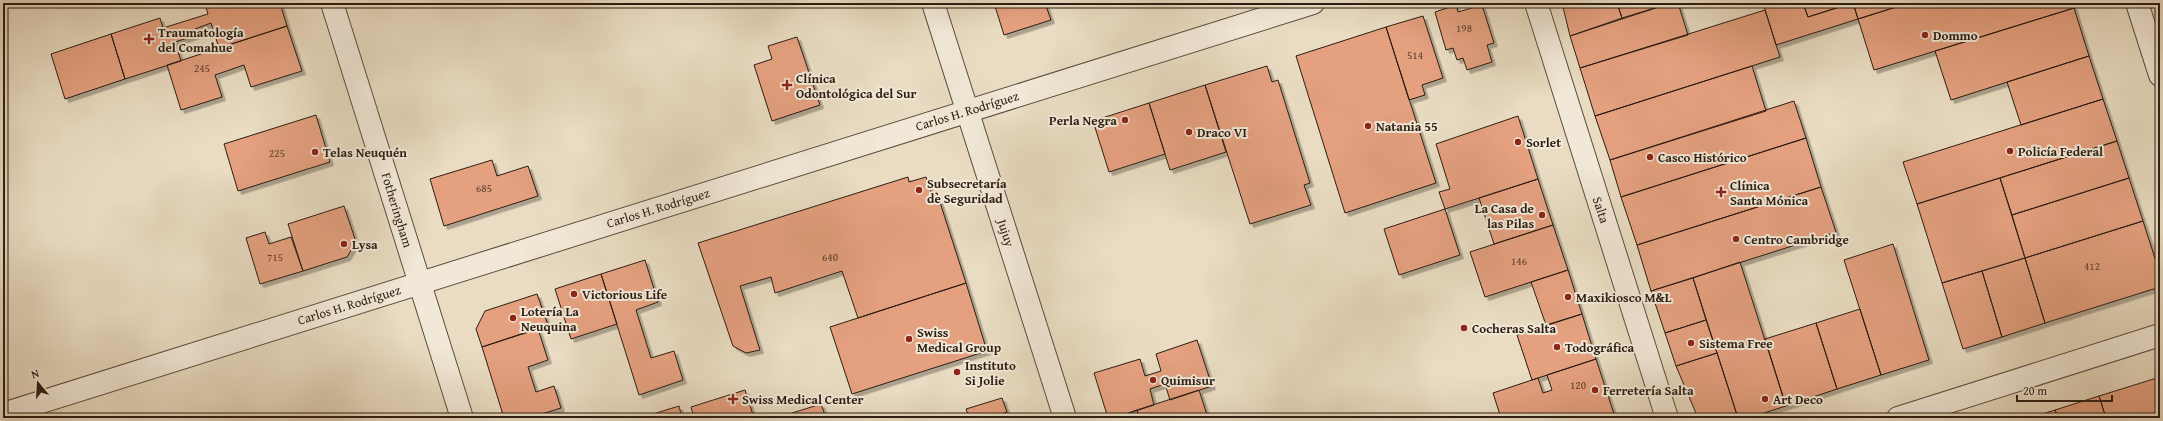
<svg xmlns="http://www.w3.org/2000/svg" width="2163" height="421" font-family="'Gentium Book Plus',serif">
	<defs>
		<filter id="shadow"><feDropShadow dx="3.5" dy="3.5" stdDeviation="0" flood-color="#0004"/></filter>
	</defs>
	<rect width="100%" height="100%" fill="#e9dcc2"/>
	<filter id="stains"><feTurbulence type="fractalNoise" baseFrequency=".005" numOctaves="4"/><feColorMatrix values="0 0 0 0 .2 0 0 0 0 .09 0 0 0 0 .02 0 0 0 .5 -.17"/></filter>
	<radialGradient id="worn" r=".72"><stop offset=".6" stop-color="#630" stop-opacity="0"/><stop offset="1" stop-color="#630" stop-opacity=".3"/></radialGradient>
	<!-- building -->
	<path fill="#e4a07f" stroke="#2b1d12" filter="url(#shadow)" d="M280 3 287 26 219 48 211 23 195 29 197 35 175 42 181 61 125 79 111 34 160 18 163 28 208 14 205 4 207 3Z
		M994 3H1045L1051 20 1004 35Z
		M1562 3H1617L1622 18 1570 36Z
		M1617 3H1671L1622 18Z
		M1671 3H1678L1688 35 1580 68 1570 36Z
		M1763 3H1803L1808 17 1853 3 1858 19 1776 45Z
		M1803 3H1851L1808 17Z
		M1853 3H1909L1858 19Z
		M1909 3H2072L2074 8 1874 70 1858 19Z
		M1456 5 1458 12 1482 5 1494 43 1487 45 1492 62 1467 70 1463 58 1457 60 1453 48 1446 50 1435 12Z
		M2074 8 2089 56 1951 100 1935 51Z
		M1765 10 1780 57 1595 116 1580 68Z
		M1423 16 1443 78 1422 85 1425 95 1409 100 1386 27Z
		M287 26 302 71 251 87 244 65 215 75 222 97 181 110 167 65Z
		M1386 27 1436 183 1345 213 1296 56Z
		M111 34 125 79 65 99 51 54Z
		M797 37 820 105 772 121 754 65 772 59 768 46Z
		M2089 56 2103 99 2021 125 2007 82Z
		M1267 66 1272 82 1278 80 1310 183 1304 185 1311 205 1250 224 1205 85Z
		M1752 66 1766 111 1610 160 1595 116Z
		M1205 85 1226 152 1170 170 1149 103Z
		M2103 99 2117 141 1917 204 1903 162Z
		M1794 101 1806 138 1621 197 1610 160Z
		M1149 103 1165 154 1109 172 1093 121Z
		M316 115 330 162 238 191 224 144Z
		M1518 116 1538 179 1445 209 1439 192 1450 189 1436 144Z
		M1806 138 1821 187 1637 245 1621 197Z
		M2117 141 2129 178 2012 215 2000 178Z
		M492 160 497 176 528 166 538 196 444 226 430 179Z
		M908 177 909 182 926 177 932 194 937 193 966 283 858 318 842 271 775 293 771 277 740 286 760 350 746 353 733 346 698 243Z
		M2000 178 2025 258 1942 283 1917 204Z
		M2129 178 2143 221 2025 258 2012 215Z
		M1538 179 1553 225 1494 244 1479 198Z
		M1821 187 1836 232 1651 291 1637 245Z
		M344 206 356 242 347 257 303 271 288 224Z
		M1445 209 1460 255 1399 275 1384 229Z
		M2143 221 2160 274V287L2045 323 2025 258Z
		M1553 225 1568 270 1485 297 1470 252Z
		M265 232 269 244 291 237 303 271 260 284 246 238Z
		M1893 244 1929 360 1881 375 1844 260Z
		M2025 258 2045 323 2002 337 1982 271Z
		M645 260 658 302 636 310 651 358 674 351 683 380 639 395 601 274Z
		M1740 262 1786 406 1748 418H1738L1693 278Z
		M1568 270 1582 314 1546 325 1531 282Z
		M1982 271 2002 337 1963 349 1942 283Z
		M601 274 617 324 571 339 555 289Z
		M1693 278 1706 320 1665 333 1651 291Z
		M966 283 987 351 852 394 830 327Z
		M537 294 548 325 482 347 476 329 485 311Z
		M1860 309 1881 375 1837 389 1816 323Z
		M1582 314 1596 359 1532 380 1517 335Z
		M1706 320 1717 353 1676 366 1665 333Z
		M1816 323 1837 389 1786 406 1765 339Z
		M538 329 548 360 528 367 536 392 554 386 561 408 529 418H504L482 347Z
		M1197 340 1212 386 1170 400 1165 384 1150 389 1154 405 1114 418H1108L1094 373 1140 359 1145 376 1161 371 1156 354Z
		M1717 353 1738 418H1698L1676 366Z
		M1596 359 1615 417 1501 418 1493 393 1538 378 1543 393 1552 390 1547 375Z
		M2160 377V418H2106L2099 396Z
		M745 390 754 418H694L691 407Z
		M1199 390 1208 418H1139L1137 410Z
		M2099 396 2106 418H2058L2055 410Z
		M1002 398 1007 412 988 418H969L966 409Z
		M821 404 826 418H776Z
		M679 406 682 418H640Z
		M1137 410 1139 418H1114Z
		M2055 410 2058 418H2030Z
		M543 414 544 418H529Z"/>
	<g fill="none" stroke-linecap="round" stroke-linejoin="round">
		<defs>
			<path id="minor" d="M332 3 462 418
				M933 3 1065 418
				M1536 3 1667 418
				M2137 3 2160 75
				M3 414 1313 3
				M1898 418 2160 335"/>
		</defs>
		<!-- minor casing -->
		<use href="#minor" stroke="#5a4d3e" stroke-width="24"/>
		<!-- minor -->
		<use href="#minor" stroke="#f1e8d7" stroke-width="22"/>
	</g>
	<!-- markers -->
	<g fill="#8f2418" stroke="#f1e8d7" stroke-width="1.5">
		<circle cx="1925" cy="35" r="4"/>
		<path d="M147 33h4v4h4v4h-4v4h-4v-4h-4v-4h4z"/>
		<path d="M785 79h4v4h4v4h-4v4h-4v-4h-4v-4h4z"/>
		<circle cx="1125" cy="120" r="4"/>
		<circle cx="1368" cy="126" r="4"/>
		<circle cx="1189" cy="132" r="4"/>
		<circle cx="1518" cy="142" r="4"/>
		<circle cx="2010" cy="151" r="4"/>
		<circle cx="315" cy="152" r="4"/>
		<circle cx="1650" cy="157" r="4"/>
		<circle cx="919" cy="190" r="4"/>
		<path d="M1719 186h4v4h4v4h-4v4h-4v-4h-4v-4h4z"/>
		<circle cx="1542" cy="215" r="4"/>
		<circle cx="1736" cy="239" r="4"/>
		<circle cx="344" cy="244" r="4"/>
		<circle cx="574" cy="294" r="4"/>
		<circle cx="1568" cy="297" r="4"/>
		<circle cx="513" cy="318" r="4"/>
		<circle cx="1464" cy="328" r="4"/>
		<circle cx="909" cy="339" r="4"/>
		<circle cx="1691" cy="343" r="4"/>
		<circle cx="1557" cy="347" r="4"/>
		<circle cx="957" cy="372" r="4"/>
		<circle cx="1153" cy="380" r="4"/>
		<circle cx="1595" cy="390" r="4"/>
		<path d="M731 393h4v4h4v4h-4v4h-4v-4h-4v-4h4z"/>
		<circle cx="1765" cy="399" r="4"/>
	</g>
	<g text-anchor="middle" dominant-baseline="central" stroke-width="4" stroke-linejoin="round" paint-order="stroke">
		<!-- number labels -->
		<g font-size="11" fill="#593e2d">
			<text x="1464" y="28">198</text>
			<text x="1415" y="55">514</text>
			<text x="202" y="68">245</text>
			<text x="277" y="153">225</text>
			<text x="484" y="188">685</text>
			<text x="275" y="257">715</text>
			<text x="830" y="257">640</text>
			<text x="1519" y="261">146</text>
			<text x="2092" y="266">412</text>
			<text x="1578" y="385">120</text>
		</g>
		<!-- poi labels -->
		<g font-size="13" font-weight="bold" fill="#2b1d12" stroke="#f1e8d7" text-anchor="start">
			<text x="158" y="32">Traumatología<tspan x="158" dy="15">del Comahue</tspan></text>
			<text x="1933" y="35">Dommo</text>
			<text x="796" y="78">Clínica<tspan x="796" dy="15">Odontológica del Sur</tspan></text>
			<text x="1117" y="120" text-anchor="end">Perla Negra</text>
			<text x="1376" y="126">Natania 55</text>
			<text x="1197" y="132">Draco VI</text>
			<text x="1526" y="142">Sorlet</text>
			<text x="2018" y="151">Policía Federal</text>
			<text x="323" y="152">Telas Neuquén</text>
			<text x="1658" y="157">Casco Histórico</text>
			<text x="927" y="183">Subsecretaría<tspan x="927" dy="15">de Seguridad</tspan></text>
			<text x="1730" y="185">Clínica<tspan x="1730" dy="15">Santa Mónica</tspan></text>
			<text x="1534" y="208" text-anchor="end">La Casa de<tspan x="1534" dy="15">las Pilas</tspan></text>
			<text x="1744" y="239">Centro Cambridge</text>
			<text x="352" y="244">Lysa</text>
			<text x="582" y="294">Victorious Life</text>
			<text x="1576" y="297">Maxikiosco M&amp;L</text>
			<text x="521" y="311">Lotería La<tspan x="521" dy="15">Neuquina</tspan></text>
			<text x="1472" y="328">Cocheras Salta</text>
			<text x="917" y="332">Swiss<tspan x="917" dy="15">Medical Group</tspan></text>
			<text x="1699" y="343">Sistema Free</text>
			<text x="1565" y="347">Todográfica</text>
			<text x="965" y="365">Instituto<tspan x="965" dy="15">Si Jolie</tspan></text>
			<text x="1161" y="380">Quimisur</text>
			<text x="1603" y="390">Ferretería Salta</text>
			<text x="742" y="399">Swiss Medical Center</text>
			<text x="1773" y="399">Art Deco</text>
		</g>
		<!-- street labels -->
		<g font-size="13" fill="#2b1d12" stroke="#f1e8d7">
			<text transform="translate(967 111) rotate(-17)">Carlos H. Rodríguez</text>
			<text transform="translate(658 208) rotate(-17)">Carlos H. Rodríguez</text>
			<text transform="translate(397 210) rotate(73)">Fotheringham</text>
			<text transform="translate(1601 210) rotate(72)">Salta</text>
			<text transform="translate(1006 233) rotate(72)">Jujuy</text>
			<text transform="translate(349 305) rotate(-17)">Carlos H. Rodríguez</text>
		</g>
	</g>
	<!-- margin -->
	<rect width="2163" height="421" fill="none" stroke="#e9dcc2" stroke-width="16"/>
	<rect x="4" y="4" width="2155" height="413" fill="none" stroke="#2b1d12" stroke-width="2"/>
	<rect x="8" y="8" width="2147" height="405" fill="none" stroke="#2b1d12"/>
	<!-- north arrow -->
	<g transform="translate(38 383) rotate(342)" stroke="#f1e8d7" stroke-width="3" paint-order="stroke">
	<path d="M0-3L7 15L0 10L-7 15Z" fill="#2b1d12"/>
	<text y="-6" font-size="11" font-weight="bold" text-anchor="middle" fill="#2b1d12">N</text>
	</g>
	<!-- scale -->
	<path d="M2017 395v6h95v-6" fill="none" stroke="#2b1d12" stroke-width="2"/>
	<text x="2023" y="395" font-size="12" fill="#2b1d12" stroke="#f1e8d7" stroke-width="3" paint-order="stroke">20 m</text>
	<rect width="100%" height="100%" filter="url(#stains)"/>
	<rect width="100%" height="100%" fill="url(#worn)"/>
</svg>
